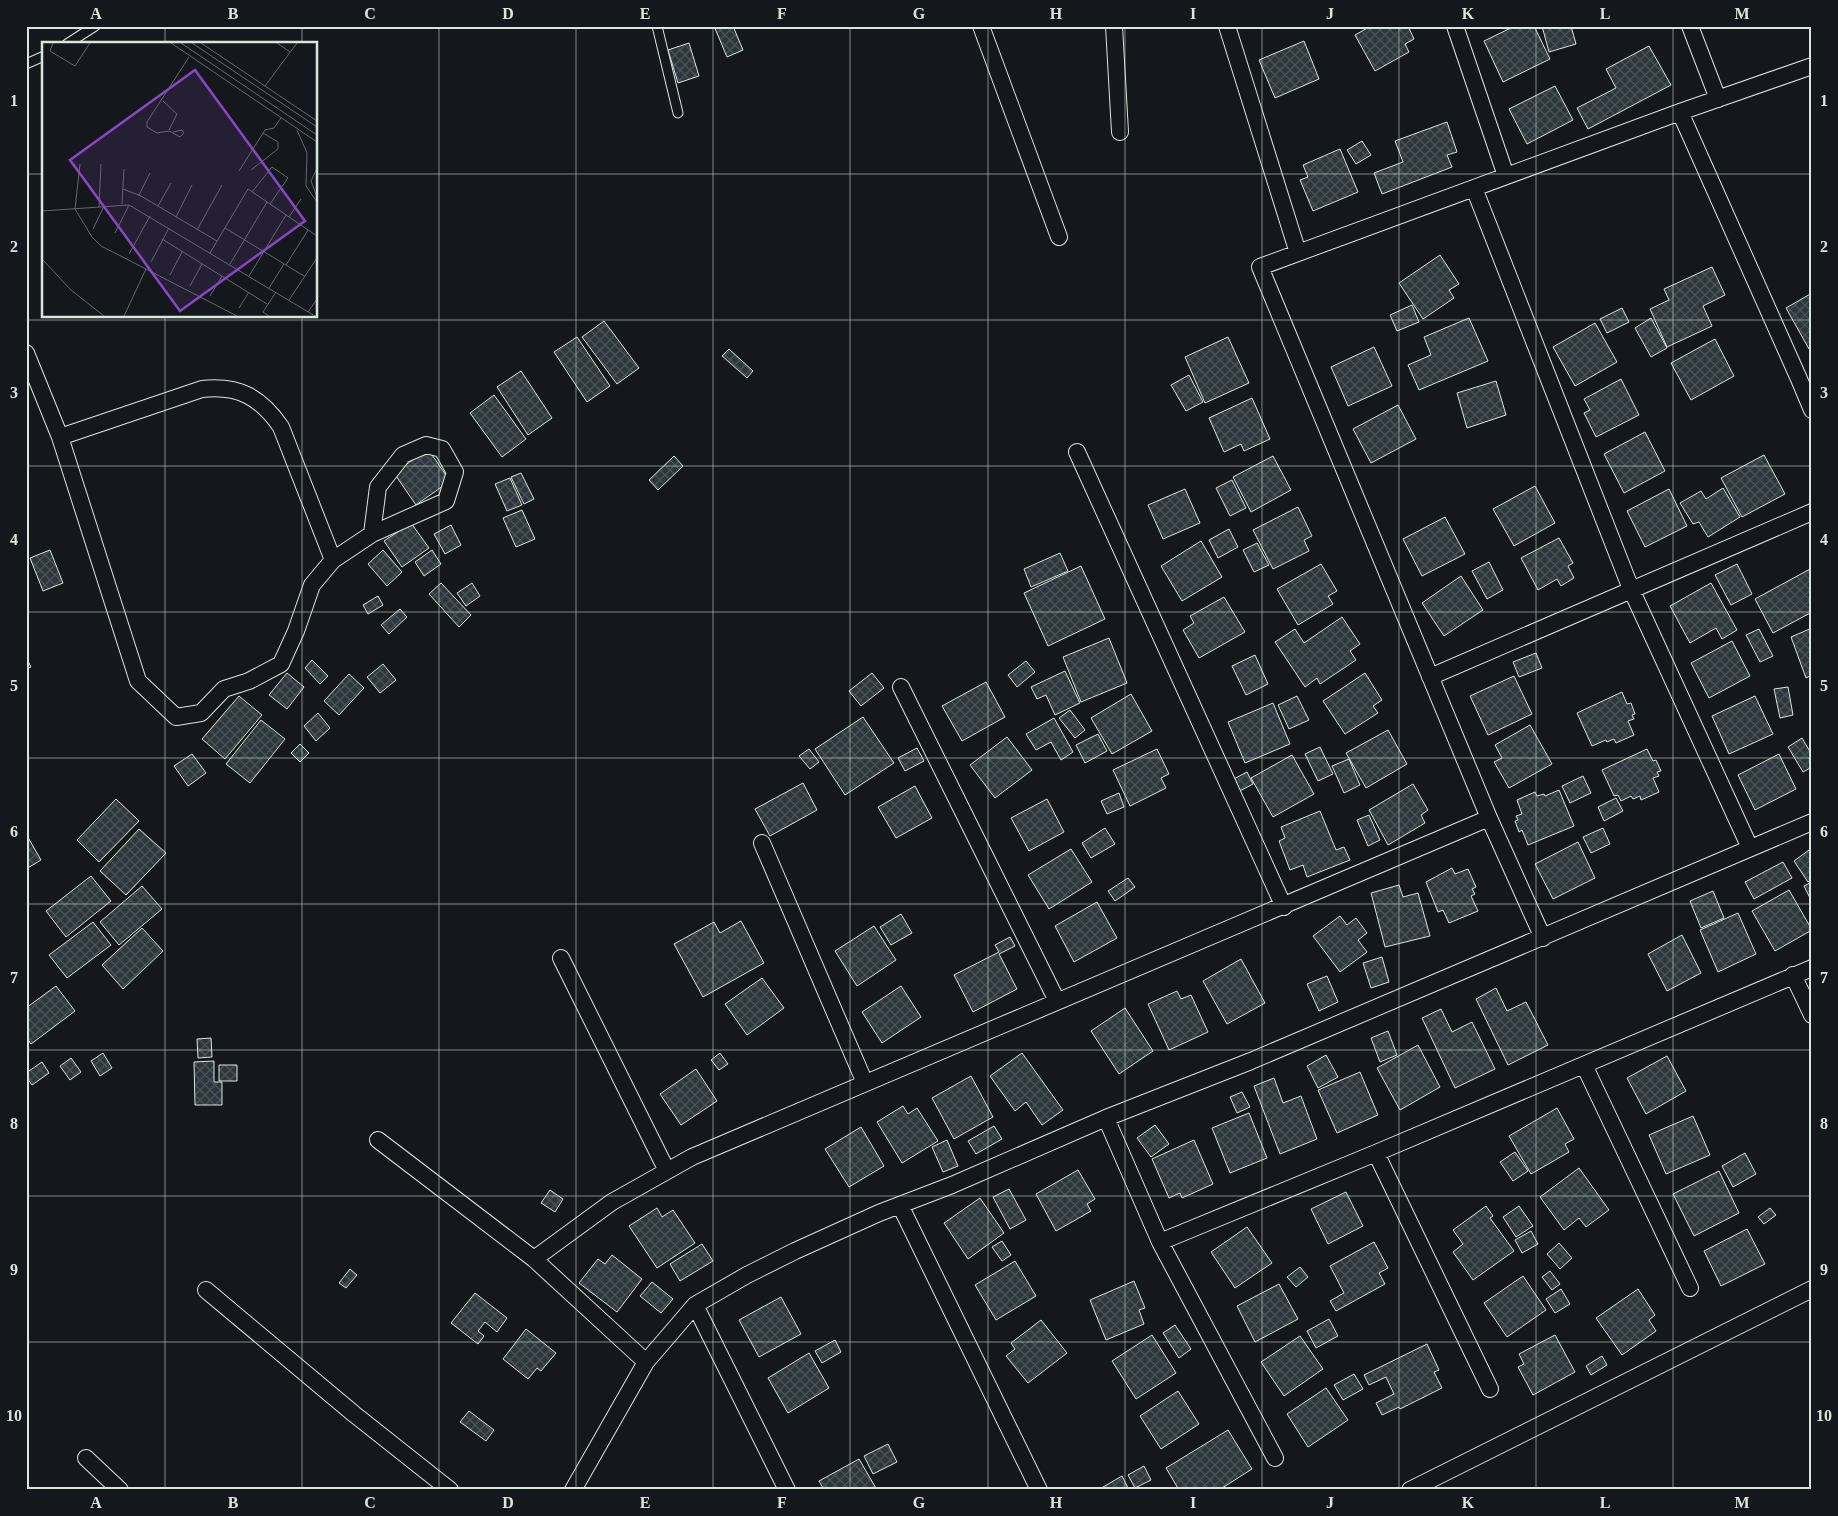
<svg xmlns="http://www.w3.org/2000/svg" width="1838" height="1516" font-family="Georgia,serif">
	<defs>
		<pattern id="building-cross-hatch" width="8" height="8" patternUnits="userSpaceOnUse" patternTransform="scale(1.25)"><rect width="8" height="8" fill="#2c363c"/><path d="M0 0l8 8M0 8l8-8" fill="none" stroke="#4a5358"/></pattern>
	</defs>
	<rect width="100%" height="100%" fill="#14181c"/>
	<!-- building -->
	<path fill="url(#building-cross-hatch)" stroke="#d8e6dc" d="M714 26H733L743 50 727 57Z
		M1371 26H1408L1414 39 1405 44 1409 52 1375 71 1355 35Z
		M1515 26H1534L1550 59 1503 82 1484 41Z
		M1542 26H1571L1576 44 1549 52Z
		M1304 41 1319 79 1275 98 1259 60Z
		M689 43 699 76 678 83 668 50Z
		M1649 46 1671 85 1588 129 1577 108 1616 88 1606 69Z
		M1555 86 1573 120 1527 144 1509 109Z
		M1447 122 1457 152 1447 155 1452 167 1382 194 1374 173 1403 162 1395 141Z
		M1362 141 1371 155 1356 164 1347 150Z
		M1340 149 1358 192 1313 211 1300 180 1308 177 1303 165Z
		M1440 255 1459 284 1449 290 1454 298 1423 319 1399 283Z
		M1712 267 1725 295 1703 306 1712 326 1667 347 1650 309 1669 300 1664 289Z
		M1812 293V347L1809 349 1786 308Z
		M1412 305 1419 322 1397 331 1390 315Z
		M1622 308 1629 322 1607 333 1600 319Z
		M1469 318 1488 361 1419 390 1408 365 1431 355 1424 337Z
		M1651 318 1667 348 1651 357 1635 328Z
		M604 321 639 368 617 384 582 337Z
		M1595 323 1617 362 1575 386 1553 347Z
		M577 337 610 386 587 402 554 352Z
		M1228 337 1249 383 1205 403 1185 357Z
		M1715 339 1734 376 1691 400 1671 363Z
		M1374 347 1392 386 1348 406 1331 367Z
		M729 349 753 371 747 378 722 356Z
		M521 371 552 418 528 435 497 387Z
		M1189 375 1203 402 1186 411 1171 385Z
		M1621 379 1639 415 1596 437 1584 413 1590 410 1584 399Z
		M1496 381 1506 415 1467 428 1457 393Z
		M494 395 526 439 502 457 470 413Z
		M1252 398 1270 439 1244 451 1241 444 1224 452 1209 418Z
		M1398 405 1416 439 1371 463 1353 429Z
		M1645 432 1665 471 1624 493 1604 454Z
		M428 449 450 481 416 505 394 473Z
		M1764 455 1785 494 1742 517 1721 478Z
		M674 456 683 466 658 490 649 480Z
		M1273 456 1291 490 1251 512 1233 477Z
		M521 473 534 499 524 504 511 477Z
		M510 478 522 505 507 511 495 484Z
		M1232 480 1246 508 1230 516 1216 488Z
		M1535 486 1555 523 1514 546 1493 509Z
		M1723 488 1740 517 1708 537 1699 522 1693 524 1680 503 1701 491 1706 499Z
		M1185 489 1200 523 1163 539 1148 505Z
		M1669 489 1687 526 1645 547 1627 511Z
		M1298 507 1312 536 1304 540 1309 551 1273 569 1253 530Z
		M522 510 535 539 516 547 503 518Z
		M1445 517 1465 554 1422 576 1403 539Z
		M411 523 429 548 402 567 384 541Z
		M451 525 461 545 445 554 434 534Z
		M1229 529 1238 547 1218 558 1209 540Z
		M1559 538 1573 563 1568 566 1574 578 1561 586 1557 579 1538 590 1521 558Z
		M1201 541 1222 577 1182 601 1161 566Z
		M1257 543 1269 565 1254 572 1243 550Z
		M50 550 63 583 43 591 30 558Z
		M383 550 402 572 387 586 368 564Z
		M432 550 441 564 424 576 415 562Z
		M1060 553 1068 571 1031 587 1024 569Z
		M1489 562 1503 590 1487 599 1472 571Z
		M1321 564 1337 591 1328 596 1333 604 1298 625 1277 589Z
		M1737 564 1752 594 1731 605 1715 575Z
		M1081 566 1105 619 1048 646 1024 593Z
		M1812 568V612L1773 633 1755 599Z
		M1461 576 1483 610 1444 636 1422 603Z
		M441 583 471 615 459 627 429 594Z
		M472 583 480 596 466 606 457 593Z
		M1711 583 1737 630 1722 639 1716 628 1690 643 1670 606Z
		M378 596 383 605 368 614 363 605Z
		M1224 597 1245 632 1199 658 1183 630 1194 623 1190 616Z
		M400 609 407 617 389 634 381 625Z
		M1342 617 1360 644 1350 651 1356 660 1320 684 1317 678 1305 687 1275 642 1295 629 1304 643Z
		M1812 628V675L1806 678 1791 637Z
		M1759 629 1773 656 1760 662 1746 635Z
		M1109 638 1127 683 1081 702 1063 657Z
		M1732 641 1750 676 1709 698 1691 663Z
		M1536 653 1542 668 1519 677 1513 662Z
		M1255 655 1268 684 1246 695 1232 666Z
		M26 657 31 667 26 669Z
		M312 660 328 676 320 684 305 668Z
		M1026 661 1035 672 1017 687 1008 675Z
		M383 664 396 680 380 693 367 677Z
		M1065 671 1080 703 1055 715 1046 695 1037 699 1031 687Z
		M287 673 304 687 287 709 269 695Z
		M872 673 884 688 861 706 849 691Z
		M1365 673 1382 700 1373 706 1378 713 1345 734 1323 701Z
		M349 674 364 688 339 715 324 701Z
		M1514 676 1532 714 1488 735 1470 696Z
		M986 682 1005 717 962 741 942 706Z
		M1788 687 1793 715 1780 718 1774 689Z
		M1622 692 1627 704 1631 703 1635 714 1632 715 1634 719 1628 721 1634 735 1616 743 1614 739 1607 742 1606 740 1592 746 1577 713Z
		M1131 694 1152 731 1112 754 1091 718Z
		M239 696 262 715 225 759 202 739Z
		M1297 696 1309 720 1289 729 1278 705Z
		M1755 696 1773 734 1729 754 1712 716Z
		M1273 703 1290 744 1245 763 1228 722Z
		M1070 710 1085 730 1075 738 1059 718Z
		M318 713 330 728 316 741 304 726Z
		M863 717 894 763 845 795 815 749Z
		M1054 718 1073 752 1061 760 1051 742 1036 750 1026 734Z
		M261 720 285 739 250 783 226 764Z
		M1530 725 1552 764 1509 788 1494 762 1502 758 1495 745Z
		M1388 730 1407 764 1366 788 1346 753Z
		M1098 734 1107 751 1085 763 1076 745Z
		M1007 737 1032 770 995 798 970 765Z
		M1802 738 1812 755V767L1803 772 1788 747Z
		M300 744 309 753 300 762 291 753Z
		M1320 747 1333 774 1318 781 1305 754Z
		M917 748 924 761 905 771 898 758Z
		M809 749 819 762 810 769 799 756Z
		M1157 749 1169 774 1161 778 1166 788 1130 806 1113 770Z
		M1647 749 1653 761 1656 760 1661 771 1657 772 1659 776 1653 778 1659 792 1641 800 1640 796 1633 799 1631 796 1621 801 1618 795 1614 796 1602 770Z
		M192 754 206 773 188 786 174 766Z
		M1779 754 1796 789 1755 810 1738 775Z
		M1292 755 1314 794 1273 817 1251 778Z
		M1349 759 1360 785 1344 793 1332 766Z
		M1247 772 1253 784 1236 793 1230 781Z
		M1583 776 1591 793 1570 803 1562 786Z
		M803 783 817 810 770 836 755 809Z
		M1413 784 1428 810 1421 815 1425 823 1388 845 1369 810Z
		M915 786 932 818 896 838 878 807Z
		M1559 790 1574 826 1528 845 1522 830 1519 832 1515 821 1518 820 1516 816 1522 814 1517 800 1535 792 1537 796 1544 794 1545 796Z
		M1119 793 1124 807 1107 814 1101 801Z
		M1616 798 1623 811 1604 821 1598 807Z
		M116 799 139 821 99 862 77 840Z
		M1047 799 1064 832 1029 851 1011 818Z
		M1320 811 1336 850 1344 847 1350 860 1307 877 1303 865 1290 870 1279 841 1285 838 1281 827Z
		M1369 815 1380 840 1368 846 1357 820Z
		M1105 828 1115 844 1091 858 1082 843Z
		M1603 828 1610 844 1591 853 1583 837Z
		M139 829 166 853 126 895 100 871Z
		M26 834 41 860 26 869Z
		M1578 842 1595 878 1553 899 1535 864Z
		M1071 849 1092 882 1049 909 1028 875Z
		M1809 850 1812 854V879L1808 882 1794 861Z
		M1783 862 1792 878 1754 899 1745 882Z
		M1452 868 1455 874 1468 869 1476 887 1472 889 1475 894 1471 896 1478 911 1449 923 1443 910 1438 912 1426 882Z
		M91 876 111 901 66 937 46 911Z
		M1128 878 1135 887 1115 901 1108 891Z
		M1812 882V902L1804 886Z
		M1399 885 1403 897 1418 893 1430 936 1385 947 1371 893Z
		M142 886 162 909 119 945 100 922Z
		M1789 890 1812 930 1775 951 1752 911Z
		M1713 891 1724 918 1701 928 1690 901Z
		M1097 902 1117 938 1074 962 1055 926Z
		M1738 913 1756 954 1718 972 1700 930Z
		M901 914 912 933 891 945 880 927Z
		M1340 916 1347 925 1356 918 1367 933 1358 940 1367 952 1340 972 1313 936Z
		M741 921 764 963 703 997 674 944 714 922 720 933Z
		M93 922 111 945 67 978 49 955Z
		M874 926 896 960 857 986 835 951Z
		M142 928 163 951 123 989 102 965Z
		M1682 935 1701 973 1667 991 1648 954Z
		M1010 937 1015 946 999 954 1017 989 973 1012 954 975 999 952 995 945Z
		M1382 957 1389 982 1371 988 1363 963Z
		M1241 959 1265 1003 1227 1024 1203 981Z
		M1327 976 1338 1002 1319 1011 1307 984Z
		M762 978 784 1008 747 1035 725 1004Z
		M56 986 75 1011 31 1044 26 1037V1008Z
		M901 986 921 1017 882 1043 862 1012Z
		M1496 988 1507 1011 1526 1002 1548 1045 1508 1065 1476 999Z
		M1177 991 1181 999 1191 995 1208 1032 1169 1050 1148 1004Z
		M1125 1008 1153 1051 1119 1074 1091 1031Z
		M1441 1009 1452 1032 1472 1022 1495 1069 1455 1088 1422 1018Z
		M1388 1031 1397 1055 1380 1062 1371 1038Z
		M211 1038 212 1057 198 1058 197 1039Z
		M1418 1045 1440 1087 1400 1110 1377 1068Z
		M103 1053 112 1068 100 1076 91 1061Z
		M720 1053 728 1064 719 1070 711 1060Z
		M1022 1053 1063 1110 1042 1125 1026 1102 1015 1111 990 1076Z
		M1326 1055 1338 1077 1318 1088 1307 1066Z
		M1667 1056 1686 1091 1646 1114 1627 1078Z
		M71 1058 81 1072 70 1080 60 1066Z
		M214 1061V1082H222V1105H195L194 1062Z
		M42 1062 49 1073 32 1085 26 1077V1073Z
		M219 1065H237V1081H219Z
		M696 1069 717 1101 681 1125 660 1094Z
		M1360 1072 1378 1115 1337 1133 1318 1090Z
		M971 1076 993 1117 954 1139 932 1098Z
		M1274 1078 1283 1103 1301 1096 1317 1139 1280 1154 1254 1086Z
		M1242 1092 1250 1107 1237 1113 1230 1097Z
		M903 1106 908 1114 917 1108 938 1141 902 1163 877 1122Z
		M1557 1108 1574 1139 1565 1144 1569 1152 1531 1174 1509 1136Z
		M1249 1113 1267 1158 1230 1173 1212 1128Z
		M1693 1116 1710 1155 1666 1174 1649 1135Z
		M1155 1125 1169 1144 1151 1157 1137 1138Z
		M994 1126 1002 1139 976 1154 968 1141Z
		M861 1127 884 1166 849 1187 825 1149Z
		M947 1140 958 1166 943 1172 932 1147Z
		M1194 1140 1213 1184 1182 1198 1180 1193 1169 1198 1152 1159Z
		M1515 1152 1528 1171 1513 1181 1500 1162Z
		M1745 1153 1756 1174 1733 1187 1722 1166Z
		M1579 1168 1609 1210 1586 1227 1579 1218 1564 1230 1540 1197Z
		M1078 1170 1095 1199 1087 1204 1091 1211 1056 1231 1036 1194Z
		M1719 1171 1739 1213 1694 1236 1673 1194Z
		M1009 1189 1026 1220 1010 1229 993 1197Z
		M550 1190 563 1199 555 1212 541 1203Z
		M1346 1192 1363 1226 1328 1244 1311 1209Z
		M980 1198 1004 1233 968 1259 944 1223Z
		M1486 1206 1493 1216 1490 1218 1514 1251 1473 1280 1453 1252 1463 1244 1453 1230Z
		M1519 1206 1533 1226 1516 1237 1503 1217Z
		M657 1208 662 1217 673 1210 695 1243 657 1268 629 1226Z
		M1770 1208 1776 1215 1764 1224 1758 1217Z
		M1247 1227 1272 1263 1235 1288 1211 1252Z
		M1747 1229 1765 1264 1721 1286 1704 1251Z
		M1531 1231 1538 1244 1522 1253 1515 1240Z
		M1002 1241 1011 1255 1002 1261 992 1247Z
		M1374 1242 1388 1268 1379 1273 1385 1284 1336 1311 1330 1301 1344 1293 1330 1266Z
		M1559 1243 1572 1258 1560 1269 1547 1254Z
		M702 1244 713 1261 680 1281 670 1264Z
		M612 1255 642 1279 617 1312 579 1283 598 1259 605 1264Z
		M1015 1261 1036 1296 996 1320 975 1285Z
		M1300 1267 1308 1277 1296 1287 1287 1277Z
		M350 1269 357 1275 346 1288 339 1283Z
		M1550 1271 1560 1284 1552 1290 1542 1277Z
		M1523 1276 1546 1310 1507 1337 1484 1303Z
		M1134 1281 1145 1308 1139 1310 1144 1324 1106 1340 1090 1300Z
		M652 1282 673 1299 661 1313 640 1296Z
		M1279 1284 1298 1319 1255 1342 1237 1306Z
		M1561 1289 1570 1304 1555 1313 1546 1299Z
		M1638 1289 1655 1315 1649 1320 1656 1331 1622 1355 1596 1318Z
		M475 1293 507 1318 497 1332 485 1322 478 1331 484 1336 478 1344 451 1323Z
		M781 1297 801 1334 759 1357 739 1320Z
		M1329 1319 1338 1336 1316 1348 1307 1331Z
		M1041 1320 1067 1353 1028 1383 1006 1356 1015 1349 1011 1343Z
		M1175 1325 1191 1349 1179 1358 1163 1333Z
		M526 1329 556 1353 541 1371 537 1368 528 1379 503 1359Z
		M1152 1335 1176 1373 1136 1399 1112 1361Z
		M1555 1335 1575 1372 1533 1395 1518 1367 1524 1364 1519 1354Z
		M1300 1336 1323 1369 1284 1396 1261 1362Z
		M835 1340 841 1352 822 1363 815 1351Z
		M1427 1344 1439 1370 1434 1372 1442 1388 1400 1409 1399 1407 1382 1415 1376 1403 1394 1394 1386 1377 1369 1385 1364 1375Z
		M809 1353 829 1388 788 1413 768 1378Z
		M1602 1356 1607 1365 1591 1375 1586 1366Z
		M1354 1374 1363 1389 1343 1400 1334 1385Z
		M1326 1388 1348 1420 1308 1447 1287 1414Z
		M1178 1391 1199 1424 1161 1449 1140 1416Z
		M469 1411 494 1430 486 1441 460 1422Z
		M1228 1430 1252 1469 1219 1490H1179L1166 1468Z
		M888 1444 897 1462 873 1474 864 1456Z
		M859 1459 877 1490H824L819 1481Z
		M1144 1466 1151 1480 1135 1488 1128 1475Z
		M1122 1476 1129 1490H1098Z"/>
	<g fill="none" stroke-linecap="round" stroke-linejoin="round">
		<defs>
			<path id="service" d="M657 26 678 113
				M67 44 95 26
				M26 64 44 56"/>
			<path id="minor" d="M981 26 1059 237
				M1114 26 1120 132
				M1227 26 1298 253
				M1455 26 1506 176
				M1690 26 1718 99
				M1680 112 1799 379 1812 410
				M1474 188 1631 589 1750 848
				M26 353 60 437 138 681 176 717 201 713 224 689 249 681 281 664 296 631 312 585 333 560 372 534 446 501 455 472 442 449 426 445 403 455 378 487 372 534
				M60 437 202 389C240 385 261 398 281 427L333 560
				M1077 452 1284 907
				M1430 677 1812 512
				M901 687 1057 1001
				M762 843 865 1083
				M1543 938 1489 818 1260 267 1680 112 1812 66
				M561 958 667 1171
				M1793 975 1812 1015
				M1584 1065 1690 1288
				M1106 1118 1160 1242 1275 1458
				M378 1140 534 1259 646 1362
				M1376 1153 1490 1389
				M900 1205 1039 1490
				M1160 1242 1376 1153 1812 968
				M534 1259 612 1202 692 1157 1489 818
				M206 1290 354 1414 450 1490
				M695 1305 787 1490
				M86 1458 120 1490
				M573 1490 646 1362 695 1305 747 1275 795 1251 879 1213 952 1185 1106 1118 1251 1061 1812 822
				M1410 1490 1812 1289"/>
		</defs>
		<!-- service casing -->
		<use href="#service" stroke="#d8e6dc" stroke-width="11"/>
		<!-- minor casing -->
		<use href="#minor" stroke="#d8e6dc" stroke-width="18"/>
		<!-- service -->
		<use href="#service" stroke="#14181c" stroke-width="9"/>
		<!-- minor -->
		<use href="#minor" stroke="#14181c" stroke-width="16"/>
	</g>
	<!-- grid -->
	<path fill="none" stroke="#d8e6dc" stroke-width="1" stroke-opacity="0.55" d="M165 26V44M302 26V44M439 26V1490M576 26V1490M713 26V1490M850 26V1490M988 26V1490M1125 26V1490M1262 26V1490M1399 26V1490M1536 26V1490M1673 26V1490M26 174H44M316 174H1812M165 316V1490M302 316V1490M26 320H1812M26 466H1812M26 612H1812M26 758H1812M26 904H1812M26 1050H1812M26 1196H1812M26 1342H1812"/>
	<!-- overview -->
	<g transform="translate(42 42)">
		<rect width="275" height="275" fill="#14181c"/>
		<path fill="none" stroke="#626a69" stroke-width="1" d="M11 1 8 9 33 24 48 1M129 1 275 100M139 1 275 93M150 1 275 85M159 1 275 79M235 1 248 10M223 44 255 1M121 59 135 72 127 88M255 88 265 111 264 144 275 160M131 90 140 88 142 91 138 95 127 89 115 91 105 85V80L147 15M38 122 33 167 50 195 59 204 104 227 82 274M275 126 269 139 275 155M209 128 236 107V100L221 91M197 129 223 88 232 86 239 76M81 147 99 154 175 199M210 150 230 125 246 136 228 162M97 153 108 131M80 162 82 127M116 164 129 141M57 165 59 122M0 169 87 163 273 274M134 175 150 143M247 175 259 157M183 186 262 234M51 187 62 164M155 188 180 143M73 191 87 163M120 197 225 262M168 211 206 147 275 194M87 212 108 174M0 217 29 248 62 274M109 220 127 186M188 222 225 160M244 223 266 188M104 227 195 274M128 233 140 210M207 234 244 173M148 244 160 222M227 246 242 222M168 254 180 234M247 258 275 216M197 266 207 250M266 270 275 257M227 274 221 270 234 250"/>
		<path fill="#8948c3" fill-opacity="0.15" stroke="#8948c3" stroke-width="2.5" d="M153 28 263 179 138 269 28 118Z"/>
		<rect width="275" height="275" fill="none" stroke="#d8e6dc" stroke-width="2.5"/>
	</g>
	<!-- border -->
	<rect width="1838" height="1516" fill="none" stroke="#14181c" stroke-width="55"/>
	<rect x="28" y="28" width="1782" height="1460" fill="none" stroke="#d8e6dc" stroke-width="2"/>
	<g font-size="16" text-anchor="middle" font-weight="bold" fill="#d8e6dc">
		<text x="96" y="19">A</text>
		<text x="233" y="19">B</text>
		<text x="370" y="19">C</text>
		<text x="508" y="19">D</text>
		<text x="645" y="19">E</text>
		<text x="782" y="19">F</text>
		<text x="919" y="19">G</text>
		<text x="1056" y="19">H</text>
		<text x="1193" y="19">I</text>
		<text x="1330" y="19">J</text>
		<text x="1468" y="19">K</text>
		<text x="1605" y="19">L</text>
		<text x="1742" y="19">M</text>
		<text x="14" y="106">1</text>
		<text x="1824" y="106">1</text>
		<text x="14" y="252">2</text>
		<text x="1824" y="252">2</text>
		<text x="14" y="398">3</text>
		<text x="1824" y="398">3</text>
		<text x="14" y="545">4</text>
		<text x="1824" y="545">4</text>
		<text x="14" y="691">5</text>
		<text x="1824" y="691">5</text>
		<text x="14" y="837">6</text>
		<text x="1824" y="837">6</text>
		<text x="14" y="983">7</text>
		<text x="1824" y="983">7</text>
		<text x="14" y="1129">8</text>
		<text x="1824" y="1129">8</text>
		<text x="14" y="1275">9</text>
		<text x="1824" y="1275">9</text>
		<text x="14" y="1421">10</text>
		<text x="1824" y="1421">10</text>
		<text x="96" y="1508">A</text>
		<text x="233" y="1508">B</text>
		<text x="370" y="1508">C</text>
		<text x="508" y="1508">D</text>
		<text x="645" y="1508">E</text>
		<text x="782" y="1508">F</text>
		<text x="919" y="1508">G</text>
		<text x="1056" y="1508">H</text>
		<text x="1193" y="1508">I</text>
		<text x="1330" y="1508">J</text>
		<text x="1468" y="1508">K</text>
		<text x="1605" y="1508">L</text>
		<text x="1742" y="1508">M</text>
	</g>
</svg>
